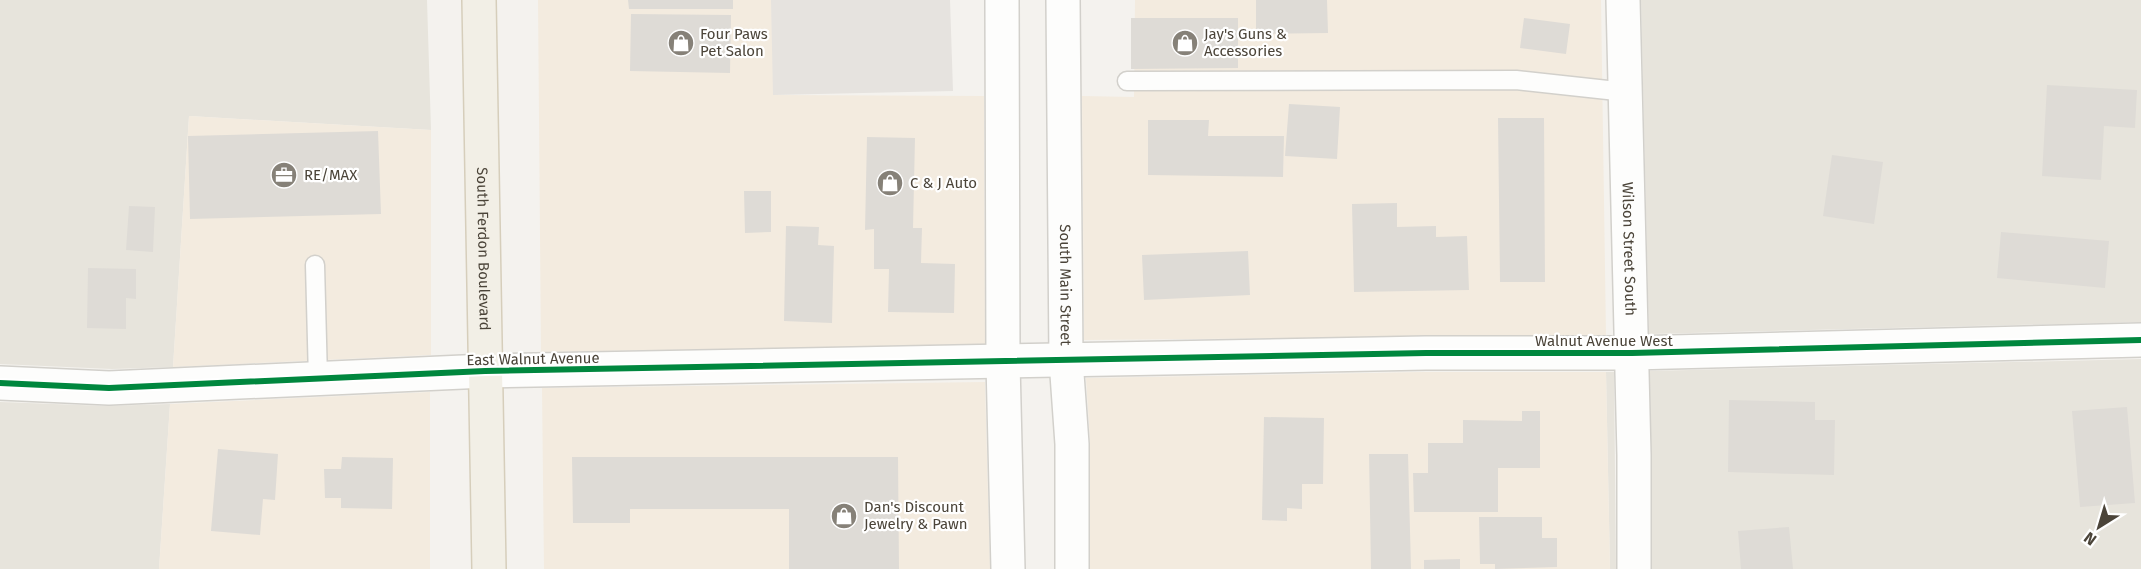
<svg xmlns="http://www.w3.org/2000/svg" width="2141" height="569" font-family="'Fira Sans',sans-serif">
	<rect width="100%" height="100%" fill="#f4f2ee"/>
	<!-- residential -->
	<path fill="#e7e4dc" d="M0 0H427L431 130 189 116 173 367 112 369 0 364Z
		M1641 0H2141V322L1649 334Z
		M2141 359V569H1651L1650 371Z
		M1606 372H1614L1616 569H1610Z
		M0 402 106 406 170 404 159 569H0Z"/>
	<!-- commercial -->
	<path fill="#f3ebdf" d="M538 0H778V95L984 96 985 345 541 352Z
		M1135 0H1601L1606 335 1084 340 1082 96 1134 97Z
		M189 116 431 130V355L173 367Z
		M1424 372H1606L1610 569H1090V441L1086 378Z
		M985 382 990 569H544L542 388Z
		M430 392V569H159L170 404Z"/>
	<!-- parking -->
	<path fill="#e6e3df" d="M771 0H950L953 91 773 95Z"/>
	<!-- building -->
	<path fill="#dedbd6" d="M628 0H733V9H629Z
		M1256 0H1327L1328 33 1256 34Z
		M631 14 731 15 730 73 630 71Z
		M1131 18H1238V68L1131 69Z
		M1524 18 1570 24 1566 54 1520 48Z
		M2047 85 2137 90 2135 128 2104 126 2101 180 2042 176Z
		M1289 104 1340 107 1337 159 1285 156Z
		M1498 118H1544L1545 282H1500Z
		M1148 120H1209L1208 136H1284L1283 177 1148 175Z
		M378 131 381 214 190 219 188 136Z
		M867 137 915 138 913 228H922L921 263 955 264 954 313 888 312 889 269H874V229L865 230Z
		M1832 155 1883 162 1874 224 1823 216Z
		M744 191H771V232L745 233Z
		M1397 203V227L1436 226V237L1467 236 1469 290 1354 292 1352 204Z
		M129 206 155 207 153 252 126 250Z
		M786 226 819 227 818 245 834 246 832 323 784 321Z
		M2001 232 2109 241 2105 288 1997 278Z
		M1248 251 1250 295 1144 300 1142 255Z
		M88 268 136 269V299L126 298V329L87 328Z
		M1729 400 1815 402V420H1835L1834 475 1728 472Z
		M2127 407 2135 503 2080 507 2072 411Z
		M1522 411H1540V468H1498V512H1414L1413 473H1428V443H1463V420L1522 421Z
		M1264 417 1324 418 1323 484H1302V509L1287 508V521L1262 520Z
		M218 449 278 454 275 500 263 499 260 535 211 531Z
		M1369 454H1408L1411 569H1371Z
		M342 457 393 458 392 509 341 508V498H325L324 469H341Z
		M572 457H898L899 569H789V509H630V523H573Z
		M1479 517H1542V538H1557V567L1495 569V564H1480Z
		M1789 527 1793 569H1741L1738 531Z
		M1460 559V569H1424V560Z"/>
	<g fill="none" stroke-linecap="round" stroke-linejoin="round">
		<defs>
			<path id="service" d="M1127 81 1516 80 1626 92
				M315 265 318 379"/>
			<g id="minor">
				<path id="s1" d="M1623 0 1634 455V569"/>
				<path d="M0 383 109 388 485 371 1426 353H1632L2141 340"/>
			</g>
			<g id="tertiary">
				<path d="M1002 0 1003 363 1008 569"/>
				<path id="s2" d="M1063 0 1066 360 1072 444V569"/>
			</g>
			<g id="primary">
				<path id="s3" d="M479 0 489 569"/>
			</g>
		</defs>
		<!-- service casing -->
		<use href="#service" stroke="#d2d0cb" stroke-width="21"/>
		<!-- minor casing -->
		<use href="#minor" stroke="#d2d0cb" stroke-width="36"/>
		<!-- tertiary casing -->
		<use href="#tertiary" stroke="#d2d0cb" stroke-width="36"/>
		<!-- primary casing -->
		<use href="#primary" stroke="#d6cebb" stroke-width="36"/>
		<!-- service -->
		<use href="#service" stroke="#fdfdfc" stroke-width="18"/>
		<!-- minor -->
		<use href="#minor" stroke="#fdfdfc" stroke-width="33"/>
		<!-- tertiary -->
		<use href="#tertiary" stroke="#fdfdfc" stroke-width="33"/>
		<!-- primary -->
		<use href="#primary" stroke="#f2efe6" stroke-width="33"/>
		<defs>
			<path id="cycleway" d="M0 383 109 388 485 371 1426 353H1632L2141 340"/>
		</defs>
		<!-- cycleway casing -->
		<use href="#cycleway" stroke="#fff" stroke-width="10"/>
		<!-- cycleway -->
		<use href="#cycleway" stroke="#00873e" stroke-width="6"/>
	</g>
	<!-- icons -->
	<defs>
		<symbol id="shop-disc" viewBox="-11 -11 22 22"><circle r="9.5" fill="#868178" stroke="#fff"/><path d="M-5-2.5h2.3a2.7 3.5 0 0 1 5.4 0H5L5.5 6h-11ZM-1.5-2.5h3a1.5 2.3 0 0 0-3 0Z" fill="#fff"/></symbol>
		<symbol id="office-disc" viewBox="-11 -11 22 22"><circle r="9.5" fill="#868178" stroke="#fff"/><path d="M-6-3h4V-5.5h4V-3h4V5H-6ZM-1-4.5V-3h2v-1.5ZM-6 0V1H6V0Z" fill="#fff"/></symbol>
	</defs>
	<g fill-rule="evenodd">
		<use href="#shop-disc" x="666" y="28" width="30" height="30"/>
		<use href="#shop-disc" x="1170" y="28" width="30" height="30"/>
		<use href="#office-disc" x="269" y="160" width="30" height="30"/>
		<use href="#shop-disc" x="875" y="168" width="30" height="30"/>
		<use href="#shop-disc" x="829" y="501" width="30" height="30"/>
	</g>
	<g text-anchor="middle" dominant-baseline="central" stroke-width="4.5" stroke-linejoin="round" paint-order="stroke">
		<!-- poi labels -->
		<g font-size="15" fill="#4b4439" stroke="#fff" text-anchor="start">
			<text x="700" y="34">Four Paws<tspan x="700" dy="17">Pet Salon</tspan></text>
			<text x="1204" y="34">Jay's Guns &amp;<tspan x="1204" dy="17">Accessories</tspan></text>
			<text x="304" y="175">RE/MAX</text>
			<text x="910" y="183">C &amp; J Auto</text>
			<text x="864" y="507">Dan's Discount<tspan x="864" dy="17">Jewelry &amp; Pawn</tspan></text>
		</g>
		<!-- street labels -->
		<g font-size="15" fill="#4b4439" stroke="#fff">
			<text stroke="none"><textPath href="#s1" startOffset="249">Wilson Street South</textPath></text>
			<text stroke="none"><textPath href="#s3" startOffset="249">South Ferdon Boulevard</textPath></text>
			<text stroke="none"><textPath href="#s2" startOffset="285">South Main Street</textPath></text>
			<text x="1604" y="341">Walnut Avenue West</text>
			<text transform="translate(533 359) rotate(-1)">East Walnut Avenue</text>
		</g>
	</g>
	<!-- north arrow -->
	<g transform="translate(2099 527) rotate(217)" stroke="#ffffff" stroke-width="4.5" paint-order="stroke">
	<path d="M0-4.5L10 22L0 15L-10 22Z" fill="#4b4439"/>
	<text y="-9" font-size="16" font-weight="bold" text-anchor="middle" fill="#4b4439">N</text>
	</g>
</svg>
